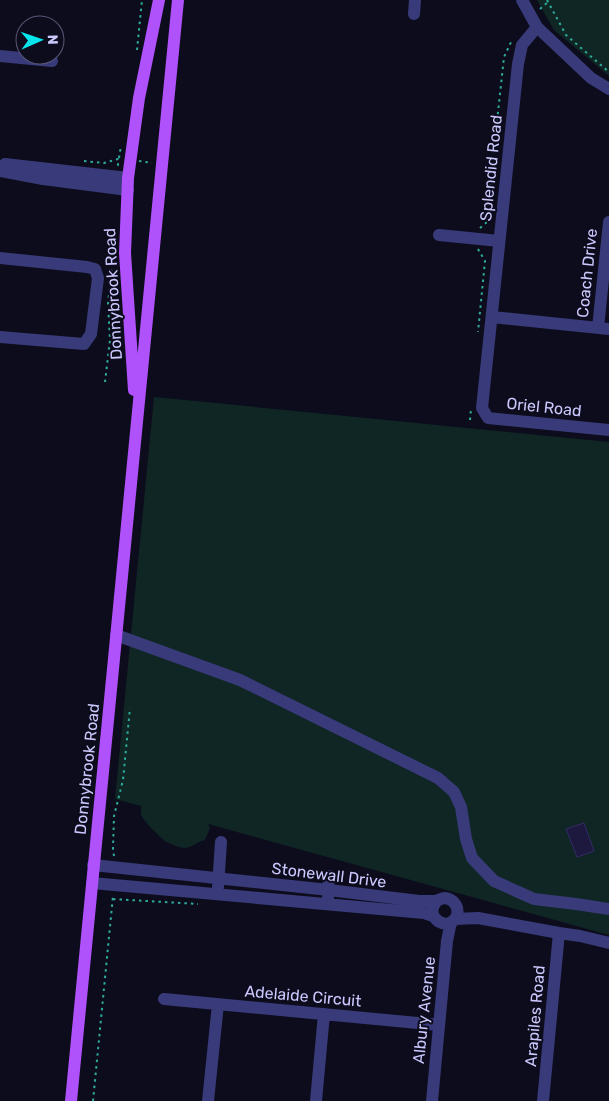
<svg xmlns="http://www.w3.org/2000/svg" width="609" height="1101" font-family="Rubik,sans-serif">
	<rect width="100%" height="100%" fill="#0d0c1c"/>
	<!-- green -->
	<path fill="#0f2624" d="M537 0H609V76L554 30Z
		M154 397 609 442V935L208 824 210 828 205 840C197 841 193 848 184 848 178 847 170 844 165 841 159 836 143 821 141 814 141 812 141 809 141 806L115 799Z"/>
	<!-- building -->
	<path fill="#1d183d" stroke="#332b68" d="M584 823 594 851 577 857 566 829Z"/>
	<g fill="none" stroke-linecap="round" stroke-linejoin="round">
		<!-- path -->
		<path stroke="#2fab9b" stroke-width="2" stroke-dasharray="2.5 4" stroke-linecap="butt" d="M547 0 566 35 609 72
			M540 9 548 2
			M137 50 142 0
			M119 158 121 146
			M84 161 104 163 118 159V167
			M139 161 152 163
			M480 228 486 223 504 57 512 40
			M478 249 485 261 478 332
			M105 382 110 340 108 304 114 241
			M470 420 471 409
			M114 856 113 849 114 816 123 780 130 708
			M113 899 198 904
			M93 1101 113 896"/>
		<!-- minor -->
		<path stroke="#383a7a" stroke-width="12" d="M522 0 537 27 591 78 609 89
			M414 14 415 0
			M537 27 522 45 518 64 482 408 488 418 609 430
			M0 56 52 61
			M5 164 128 178
			M0 171 43 179 128 190
			M439 235 499 241
			M0 258 87 267 95 269 98 278 91 334 84 344 0 337
			M492 317 609 329
			M598 328 609 222
			M116 635 240 680 438 778 454 792 461 807 466 839 472 858 494 881 534 899 576 904 609 909
			M93 865 329 890 419 901C424 901 429 901 434 901 438 901 441 898 445 898 454 899 459 907 457 915 451 934 421 918 437 901
			M92 883 424 913 433 916
			M218 887 221 842
			M328 899 329 876
			M455 919 478 918 559 933 580 936 609 943
			M164 999 439 1025
			M208 1101 218 1004
			M316 1101 324 1014
			M432 1101 447 941 451 922
			M543 1101 559 933"/>
		<!-- major -->
		<path stroke="#b052fb" stroke-width="12" d="M134 390 125 253 128 178 139 98 159 0
			M71 1101 178 0"/>
	</g>
	<g text-anchor="middle" dominant-baseline="central" stroke-width="4" stroke-linejoin="round" paint-order="stroke">
		<!-- street labels -->
		<g font-size="16" fill="#cbc8fe" stroke="#0d0c1c">
			<text transform="translate(491 168) rotate(-84)">Splendid Road</text>
			<text transform="translate(587 273) rotate(-84)">Coach Drive</text>
			<text transform="translate(113 294) rotate(-93)">Donnybrook Road</text>
			<text transform="translate(544 407) rotate(6)">Oriel Road</text>
			<text transform="translate(87 769) rotate(-84)">Donnybrook Road</text>
			<text transform="translate(329 875) rotate(7)">Stonewall Drive</text>
			<text transform="translate(303 996) rotate(5)">Adelaide Circuit</text>
			<text transform="translate(424 1010) rotate(-84)">Albury Avenue</text>
			<text transform="translate(535 1016) rotate(-85)">Arapiles Road</text>
		</g>
	</g>
	<!-- north arrow -->
	<g transform="translate(40 40) rotate(88)"><circle r="24" fill="#0d0c1c" stroke="#595776"/>
	<path d="M0-4L9 19L0 12L-9 19Z" fill="#06e5ec"/>
	<text y="-8" font-size="14" font-weight="bold" text-anchor="middle" fill="#cbc8fe">N</text>
	</g>
</svg>
